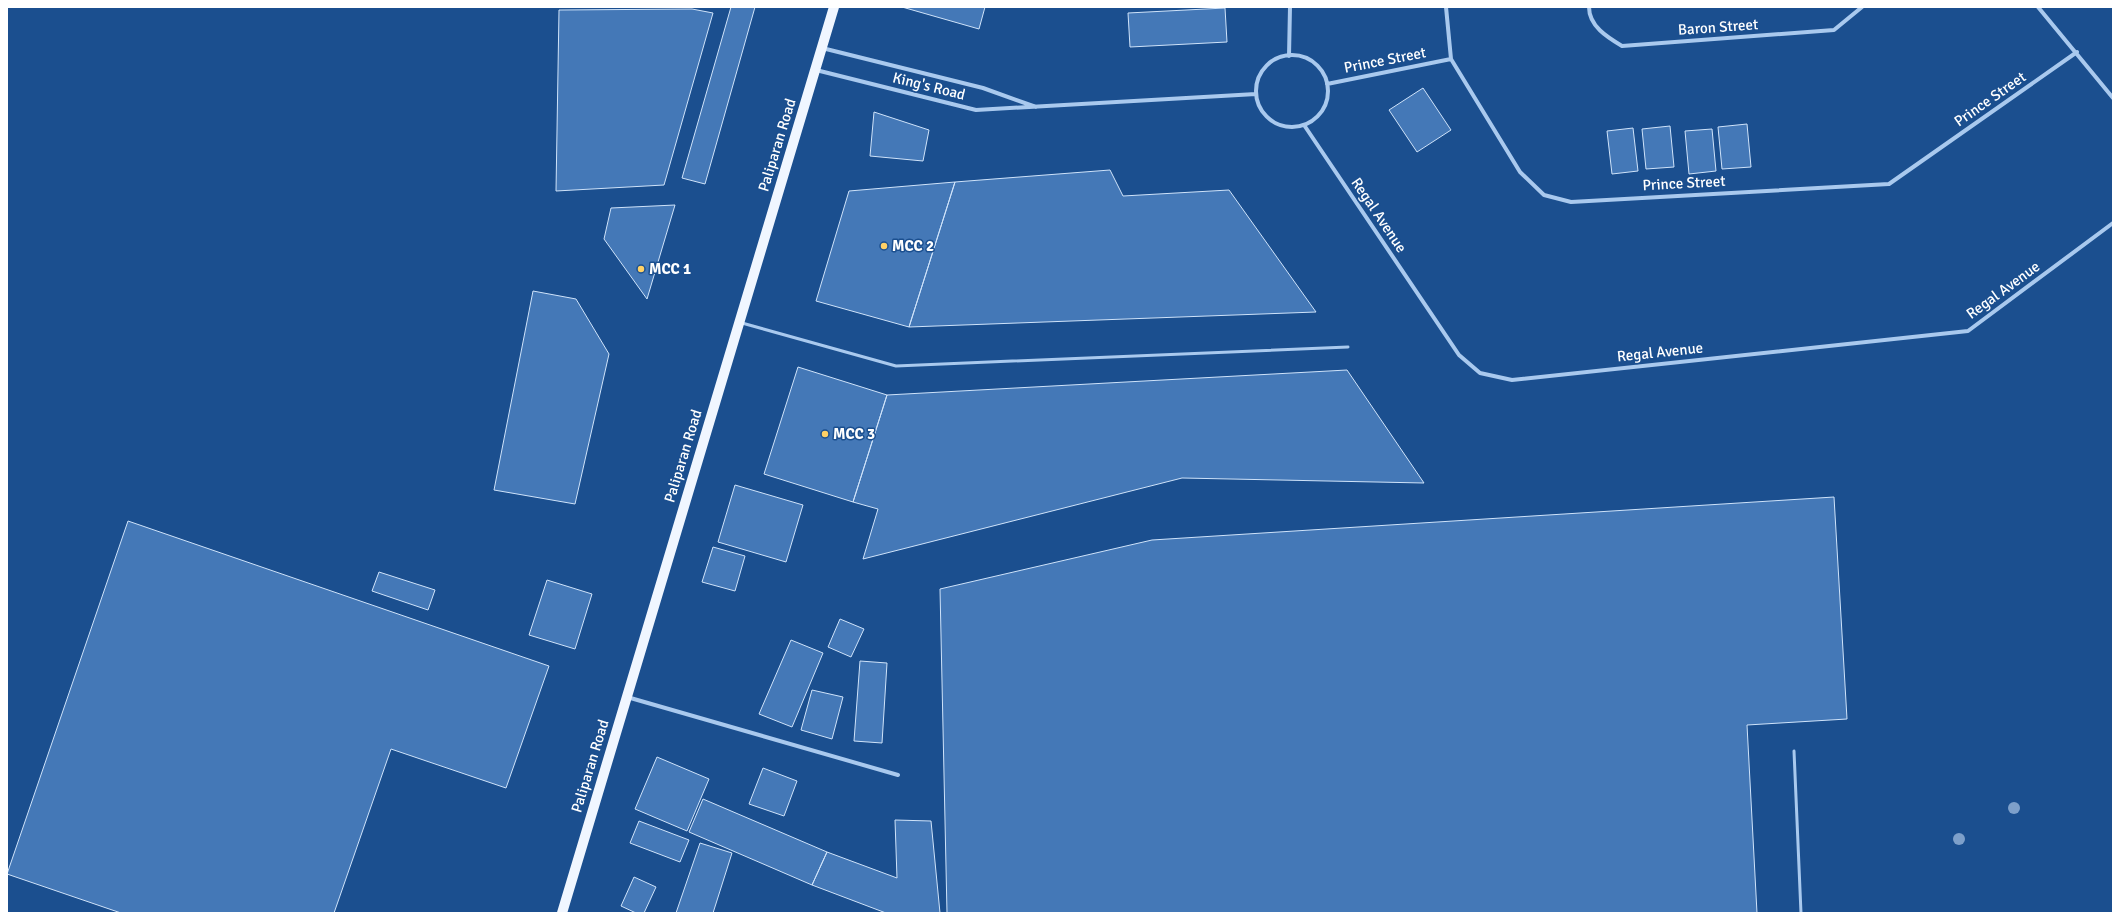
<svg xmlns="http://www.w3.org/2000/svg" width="2120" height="920" font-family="Signika,sans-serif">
	<rect width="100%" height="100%" fill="#1b4f8f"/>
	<!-- building -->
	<path fill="#4478b7" stroke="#cfe3fa" d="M731 7H755L705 184 682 178Z
		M902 7H985L979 29Z
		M1225 8 1227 42 1130 47 1128 13Z
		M692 9 713 13 664 185 556 191 559 10Z
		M1423 88 1451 130 1417 152 1389 110Z
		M874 112 929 130 923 161 870 156Z
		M1747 124 1751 167 1722 169 1718 127Z
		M1670 126 1674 167 1646 169 1642 129Z
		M1633 128 1638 171 1612 174 1607 131Z
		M1712 129 1716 171 1689 174 1685 131Z
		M1110 170 1123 196 1229 190 1316 312 909 327 955 182Z
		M955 182 909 327 816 301 849 191Z
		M675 205 647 299 604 239 611 208Z
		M533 291 576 299 609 354 575 504 494 490Z
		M798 367 887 395 853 502 764 474Z
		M1347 370 1424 483 1182 478 863 559 878 509 853 502 887 395Z
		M735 485 803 505 786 562 718 542Z
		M1834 497 1847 719 1747 725 1757 913H947L940 589 1152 540Z
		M128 521 549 666 506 788 391 749 334 913H121L7 874Z
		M713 547 745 556 735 591 702 582Z
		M379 572 435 590 428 610 372 591Z
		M547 580 592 594 575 649 529 635Z
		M840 619 864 629 851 657 828 647Z
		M791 640 823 653 792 727 759 714Z
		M860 661 887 663 882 743 854 741Z
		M812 690 843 697 832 739 801 730Z
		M657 757 709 779 687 831 635 809Z
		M763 768 797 781 784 816 749 804Z
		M703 799 827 852 812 885 689 832Z
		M895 820 931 821 940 913H886L812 885 827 852 897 878Z
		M639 821 689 840 680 862 630 843Z
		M700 843 732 853 713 913H676Z
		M634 877 656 887 644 913H636L621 906Z"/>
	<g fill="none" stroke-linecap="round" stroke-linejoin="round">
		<!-- service -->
		<path stroke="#a9c9ee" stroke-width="3" d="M742 323 896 366 1348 347
			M1794 751 1801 913"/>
		<!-- minor -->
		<path stroke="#a9c9ee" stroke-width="4" d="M1446 7 1451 59 1520 172 1544 195 1571 202 1889 184 2077 52
			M1589 7C1589 26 1607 37 1622 46L1834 30 1862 7
			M2038 7 2113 98
			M822 48 983 88 1036 107
			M1256 91a36 36 0 1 1 72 0a36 36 0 1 1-72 0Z
			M1289 56 1290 7
			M816 70 976 110 1256 94
			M1327 84 1451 59
			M1304 125 1459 355 1480 373 1512 380 1968 331 2113 223
			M627 697 898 775"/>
		<!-- primary -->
		<path stroke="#f0f6ff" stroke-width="10" d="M562 913 834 7"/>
	</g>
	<!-- trees -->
	<g fill="#7ea0ca">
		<circle cx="2014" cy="808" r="6"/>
		<circle cx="1959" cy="839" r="6"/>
	</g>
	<!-- markers -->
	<g fill="#ffd166" stroke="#1b4f8f" stroke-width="1.5">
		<circle cx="884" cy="246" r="4"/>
		<circle cx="641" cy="269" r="4"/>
		<circle cx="825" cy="434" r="4"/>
	</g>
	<g text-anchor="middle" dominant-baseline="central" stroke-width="3" stroke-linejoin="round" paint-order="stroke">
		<!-- street labels -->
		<g font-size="15" fill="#fff" stroke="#1b4f8f">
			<text transform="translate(1718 27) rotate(-4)">Baron Street</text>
			<text transform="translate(1385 60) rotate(-11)">Prince Street</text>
			<text transform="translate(929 86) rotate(14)">King's Road</text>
			<text transform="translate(1990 99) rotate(-35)">Prince Street</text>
			<text transform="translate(777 145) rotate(-73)">Paliparan Road</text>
			<text transform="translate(1684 183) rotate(-3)">Prince Street</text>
			<text transform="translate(1379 215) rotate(56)">Regal Avenue</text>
			<text transform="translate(2003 290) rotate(-36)">Regal Avenue</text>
			<text transform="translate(1660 352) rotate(-6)">Regal Avenue</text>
			<text transform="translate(683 456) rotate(-73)">Paliparan Road</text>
			<text transform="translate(590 766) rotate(-73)">Paliparan Road</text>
		</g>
		<!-- poi labels -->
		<g font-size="15" font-weight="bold" fill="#fff" stroke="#1b4f8f" text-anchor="start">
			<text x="892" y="246">MCC 2</text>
			<text x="649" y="269">MCC 1</text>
			<text x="833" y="434">MCC 3</text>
		</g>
	</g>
	<!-- border -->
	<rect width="2120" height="920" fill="none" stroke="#ffffff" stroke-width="16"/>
</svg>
